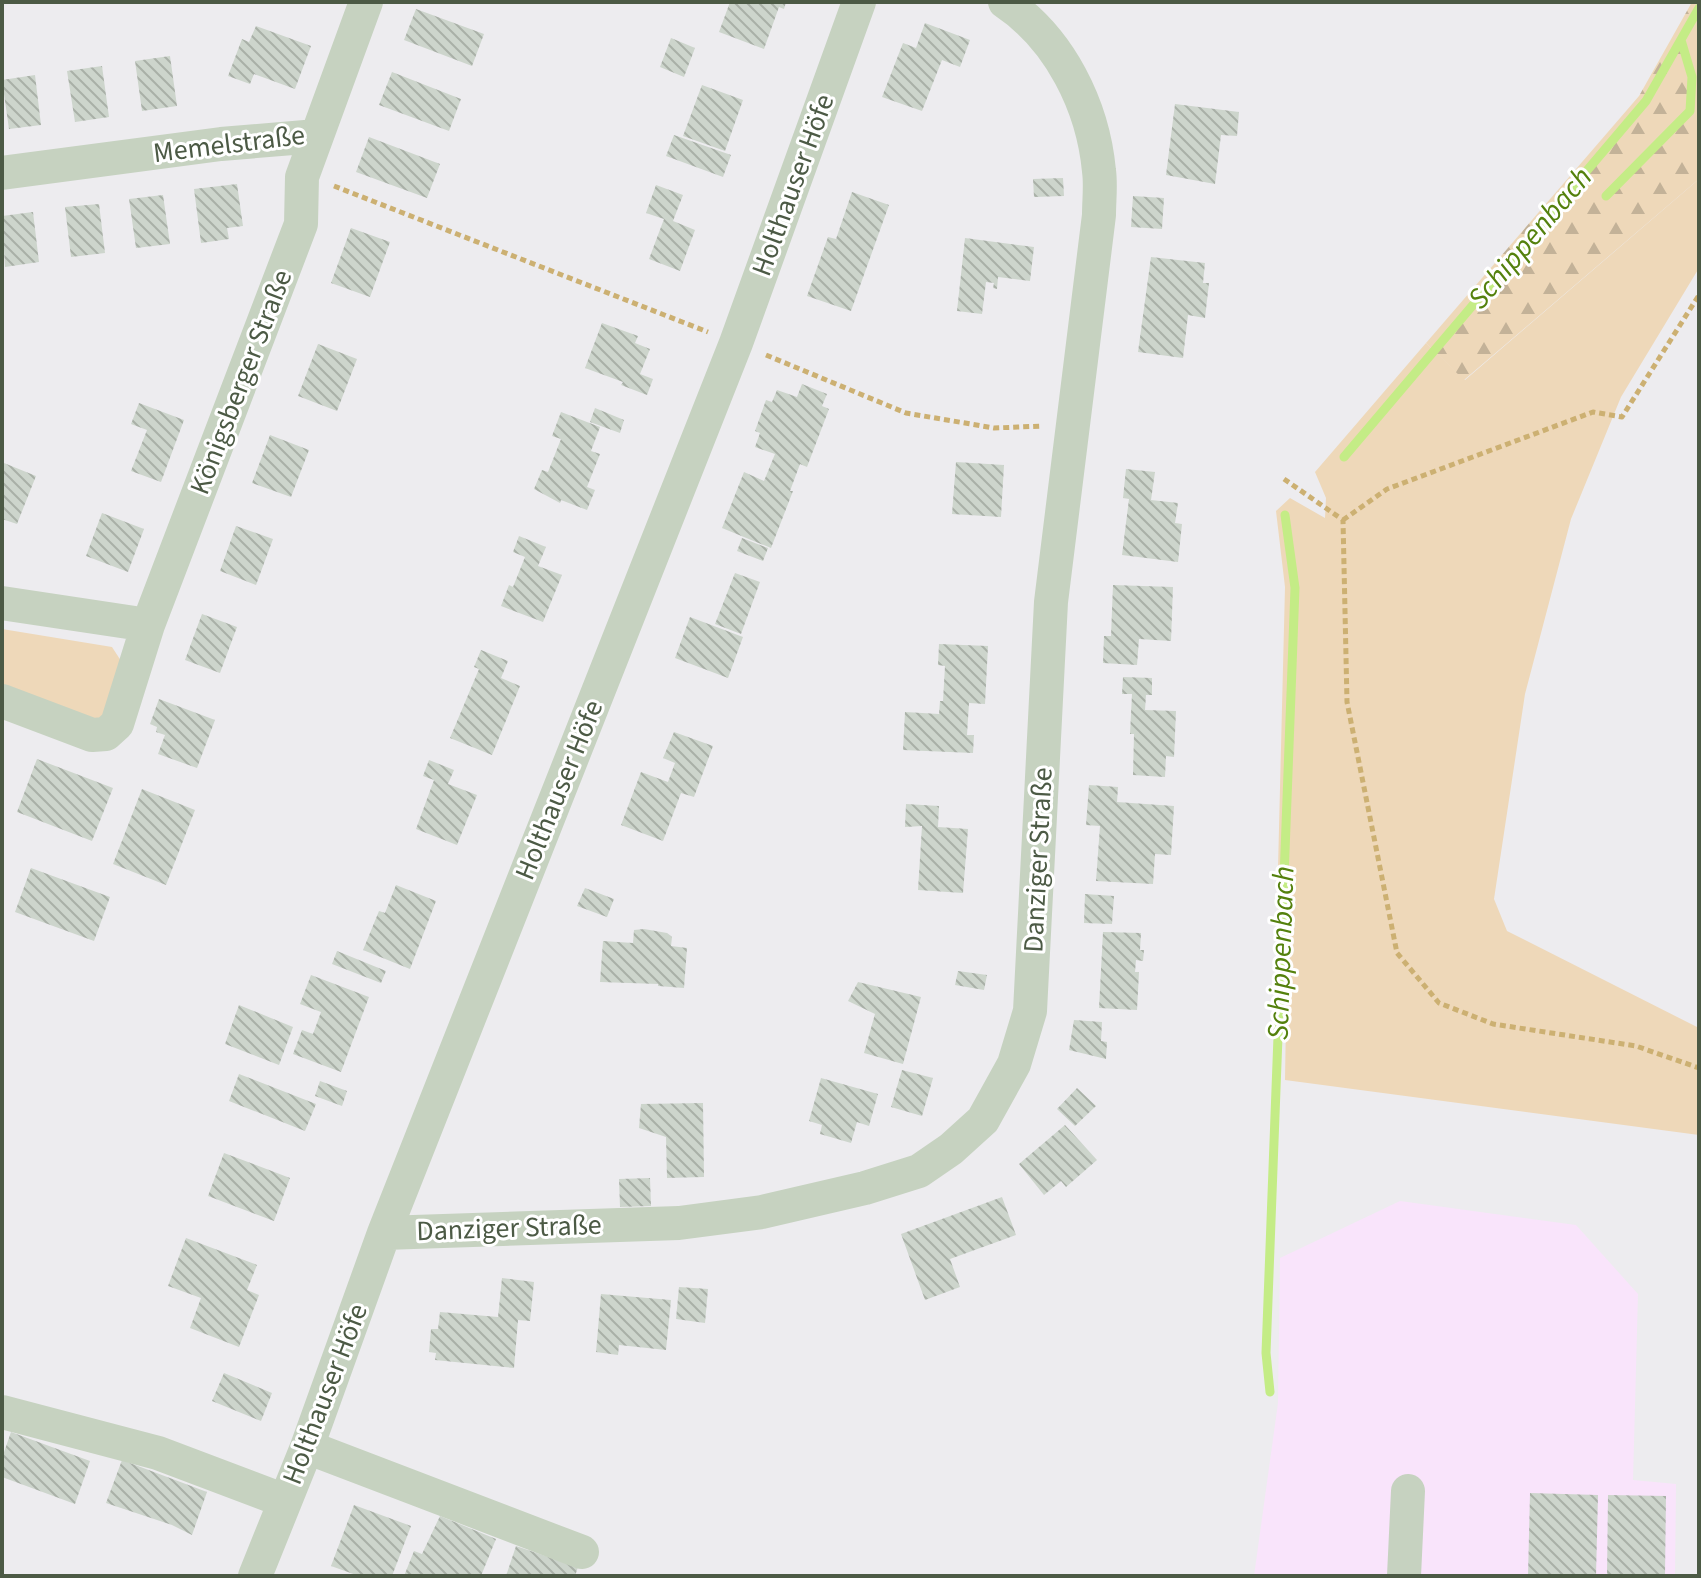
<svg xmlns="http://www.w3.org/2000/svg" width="1701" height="1578" font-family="'Source Sans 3',sans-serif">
	<defs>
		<pattern id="forest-firs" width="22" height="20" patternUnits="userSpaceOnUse" patternTransform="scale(2)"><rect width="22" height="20" fill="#eed8b9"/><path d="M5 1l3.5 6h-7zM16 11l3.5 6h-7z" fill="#c3b298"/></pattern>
		<pattern id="building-back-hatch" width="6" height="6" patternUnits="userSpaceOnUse" patternTransform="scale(2)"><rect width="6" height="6" fill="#cdd5cc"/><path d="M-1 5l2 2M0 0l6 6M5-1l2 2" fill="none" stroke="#a9b0a7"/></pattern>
	</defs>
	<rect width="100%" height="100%" fill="#edecef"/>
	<!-- commercial -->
	<path fill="#f9e4fb" d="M1400 1201 1576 1225 1638 1294 1633 1480 1676 1484 1675 1576H1254L1278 1403 1280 1258Z"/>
	<!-- green -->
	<path fill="#eed8b9" d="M1699 179V268L1621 397 1571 519 1525 694 1494 899 1507 931 1699 1028V1135L1285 1080 1288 903 1277 909 1285 587 1276 511 1290 498 1325 518 1326 498 1315 472 1426 343 1465 380Z
		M2 629 112 647 125 667 104 718 84 724 2 692Z"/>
	<!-- forest -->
	<path fill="url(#forest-firs)" d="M1692 2H1699V179L1464 380 1426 343 1639 96Z"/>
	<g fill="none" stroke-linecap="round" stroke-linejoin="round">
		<!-- stream -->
		<path stroke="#c4ec86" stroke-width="9" d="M1606 196 1690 111 1692 77 1681 40
			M1344 457 1646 101 1699 8
			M1270 1392 1266 1353 1295 588 1285 515"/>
	</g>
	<!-- building -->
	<path fill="url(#building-back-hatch)" d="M730 2H786L784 9 779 7 764 49 719 32Z
		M416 9 484 34 472 66 404 40Z
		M925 23 970 40 960 67 942 60 922 111 882 97 903 43 916 48Z
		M256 26 311 46 295 89 254 74 250 84 228 76 242 39 249 42Z
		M671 38 695 48 684 77 660 67Z
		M170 56 177 106 142 111 135 61Z
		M102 66 109 117 75 122 67 71Z
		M392 72 461 99 449 131 379 105Z
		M35 75 41 125 9 129 2 80Z
		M702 85 743 100 725 151 683 136Z
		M1175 104 1239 112 1237 136 1221 135 1215 184 1166 175Z
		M674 135 731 155 723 177 666 156Z
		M369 137 440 164 427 198 356 172Z
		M1063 178 1064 196 1034 197 1033 179Z
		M237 184 243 226 227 228 229 239 201 243 194 189Z
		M656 185 683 195 673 221 695 230 680 271 649 259 664 219 646 213Z
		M852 192 889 205 851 311 807 296 828 237 836 239Z
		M163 195 170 244 136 248 129 199Z
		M1133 196 1164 198 1162 229 1131 227Z
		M99 204 105 253 71 257 65 207Z
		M33 212 39 262 5 267 2 216Z
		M351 228 390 242 370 297 331 283Z
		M965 238 1034 247 1030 281 998 277 997 289 993 288 994 283 986 282 982 314 957 311Z
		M1151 257 1205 263 1203 283H1209L1205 318 1188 315 1183 358 1138 352Z
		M602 323 638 336 635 343 650 349 640 374 653 379 647 395 621 385 623 382 585 368Z
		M318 344 357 359 337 411 298 396Z
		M802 384 827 394 822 406 829 409 807 467 800 464 790 491H793L771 548 722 528 744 472 764 481 775 454 755 447 760 433 755 431 766 400 772 402 777 390 797 397Z
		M139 403 184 420 161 482 131 471 147 430 131 424Z
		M595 408 624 420 620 433 590 422Z
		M561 412 600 427 591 451 600 454 587 487 595 490 587 510 561 500 560 503 534 489 542 470 548 472 561 439 552 436Z
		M270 435 309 450 291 497 252 483Z
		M956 462 1004 465 1001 517 952 514Z
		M4 463 36 476 17 524 2 519Z
		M1126 469 1155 472 1151 500 1178 503 1175 523 1182 524 1178 562 1122 555 1129 499 1123 498Z
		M102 513 144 529 128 572 86 556Z
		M236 526 273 539 256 585 220 571Z
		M519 536 546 547 538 566 562 575 543 622 501 606 509 585 513 587 525 557 513 552Z
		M742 538 768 548 763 561 737 551Z
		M735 573 760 582 741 634 715 624Z
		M1113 585 1173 587 1171 641 1139 639 1137 665 1103 663 1104 636H1111Z
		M202 614 237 627 220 673 185 660Z
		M690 617 743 637 728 678 675 658Z
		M939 644 988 646 985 704 969 703 967 735H974L973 753 903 750 905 712 939 714 940 701H943L945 666 938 665Z
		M481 650 508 661 501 678 520 686 492 755 450 738 479 669 474 667Z
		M1123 677 1152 678V695H1146L1145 710 1176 711 1174 757 1166 756 1165 777 1133 775 1134 734H1130L1132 694H1122Z
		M159 699 215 720 197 768 158 754 165 735 156 732 157 727 150 724Z
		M674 732 713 746 694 797 681 793 663 841 621 825 641 772 668 782 675 763 663 758Z
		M37 759 113 788 92 841 17 812Z
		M429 760 454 770 448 784 477 795 457 845 416 829 434 780 423 776Z
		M1089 785 1118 787 1117 802 1174 806 1171 855 1155 854 1153 884 1096 881 1100 826 1086 825Z
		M142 789 195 810 166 885 113 864Z
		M906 804 939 806 938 827 968 829 963 893 918 890 922 826 905 827Z
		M31 868 110 897 94 941 15 912Z
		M396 885 436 901 410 969 363 950 379 911 385 913Z
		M585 888 614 899 607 917 577 906Z
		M1085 894 1114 896 1112 924 1084 923Z
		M644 929 667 933 672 937 671 946 687 948 684 988 658 986V984L600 982 603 941 633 943 634 930Z
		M1103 932 1141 933 1140 950H1144L1143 961 1136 960 1135 972H1139L1137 1010 1099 1008Z
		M337 951 386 971 381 983 332 964Z
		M958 971 987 975 984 990 955 985Z
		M311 975 369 997 341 1072 293 1054 302 1030 313 1034 321 1012 300 1004Z
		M858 982 921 997 903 1064 864 1053 875 1014 848 1001Z
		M239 1005 293 1027 279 1065 225 1044Z
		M1074 1020 1102 1022 1101 1041 1107 1042 1106 1059 1069 1050Z
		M902 1070 933 1078 922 1116 891 1107Z
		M239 1074 316 1104 305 1131 229 1101Z
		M821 1078 878 1094 869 1126 857 1122 851 1143 820 1134 822 1125 809 1121Z
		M320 1081 347 1091 342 1106 315 1096Z
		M1077 1088 1096 1106 1075 1126 1057 1109Z
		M703 1103 704 1177 667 1178 666 1137 639 1128 641 1104Z
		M1065 1125 1097 1160 1066 1187 1061 1181 1044 1195 1019 1164Z
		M224 1153 290 1178 274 1221 208 1196Z
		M650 1178 651 1206 620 1207 619 1179Z
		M1002 1197 1016 1235 950 1259 960 1287 925 1300 901 1234Z
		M186 1238 257 1265 247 1290 259 1295 239 1347 190 1328 201 1298 168 1286Z
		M502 1278 534 1282 530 1321 518 1320 514 1368 435 1360 436 1353 429 1352 431 1329H438L440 1312 498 1317Z
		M679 1287 708 1289 705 1323 676 1319Z
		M601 1294 671 1300 666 1350 619 1345 618 1355 596 1352Z
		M224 1373 272 1393 261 1421 212 1401Z
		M11 1432 90 1461 75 1504 2 1477V1458Z
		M122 1460 207 1492 192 1535 172 1525 106 1503Z
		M1530 1493 1598 1495 1596 1576H1528Z
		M1608 1495 1666 1496 1665 1576H1607Z
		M354 1505 411 1526 392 1576H359L331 1566Z
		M440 1516 496 1539 481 1576H404L414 1551 422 1554Z
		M516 1546 578 1567 575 1576H506Z"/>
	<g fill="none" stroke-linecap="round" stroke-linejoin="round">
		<!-- path -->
		<path stroke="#ccb072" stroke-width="5" stroke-dasharray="6 4" stroke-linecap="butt" d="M334 186 708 332
			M766 355 906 413 994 428 1043 426
			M1284 479 1343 520 1347 702 1397 953 1439 1003 1493 1024 1636 1046 1699 1068
			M1343 520 1387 489 1593 412 1622 417 1699 295"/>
		<!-- minor -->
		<path stroke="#c6d2c0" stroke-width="34" d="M2 173 221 144 317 136 366 2
			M2 603 148 625
			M2 701 92 735 106 734 117 724 148 625 301 224 302 177 317 136
			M384 1233 679 1223 762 1212 865 1188 919 1171 951 1149 983 1120 1014 1064 1030 1011 1051 602 1099 215C1099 200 1101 185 1099 171 1093 106 1060 39 1005 2
			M2 1412 158 1453 285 1501
			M307 1447 582 1552
			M255 1576 307 1447 384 1233 736 343 859 2
			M1404 1576 1408 1491"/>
	</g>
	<g text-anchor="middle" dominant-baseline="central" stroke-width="6" stroke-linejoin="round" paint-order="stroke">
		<!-- street labels -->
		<g font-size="28" fill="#4c5a45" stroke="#fff">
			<text transform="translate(229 144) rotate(-7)">Memelstraße</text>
			<text transform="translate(793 185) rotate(-70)">Holthauser Höfe</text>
			<text transform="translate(241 382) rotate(-69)">Königsberger Straße</text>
			<text transform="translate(559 790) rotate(-68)">Holthauser Höfe</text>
			<text transform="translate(1038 860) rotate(-87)">Danziger Straße</text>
			<text transform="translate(509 1228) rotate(-2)">Danziger Straße</text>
			<text transform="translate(325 1394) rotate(-69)">Holthauser Höfe</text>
		</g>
		<!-- water labels -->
		<g font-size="30" font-style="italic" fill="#54810d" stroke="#fff">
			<text transform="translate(1530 238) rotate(-50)">Schippenbach</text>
			<text transform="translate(1281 953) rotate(-88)">Schippenbach</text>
		</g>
	</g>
	<!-- border -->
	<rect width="1701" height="1578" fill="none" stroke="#4c5a45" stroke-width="8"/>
</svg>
